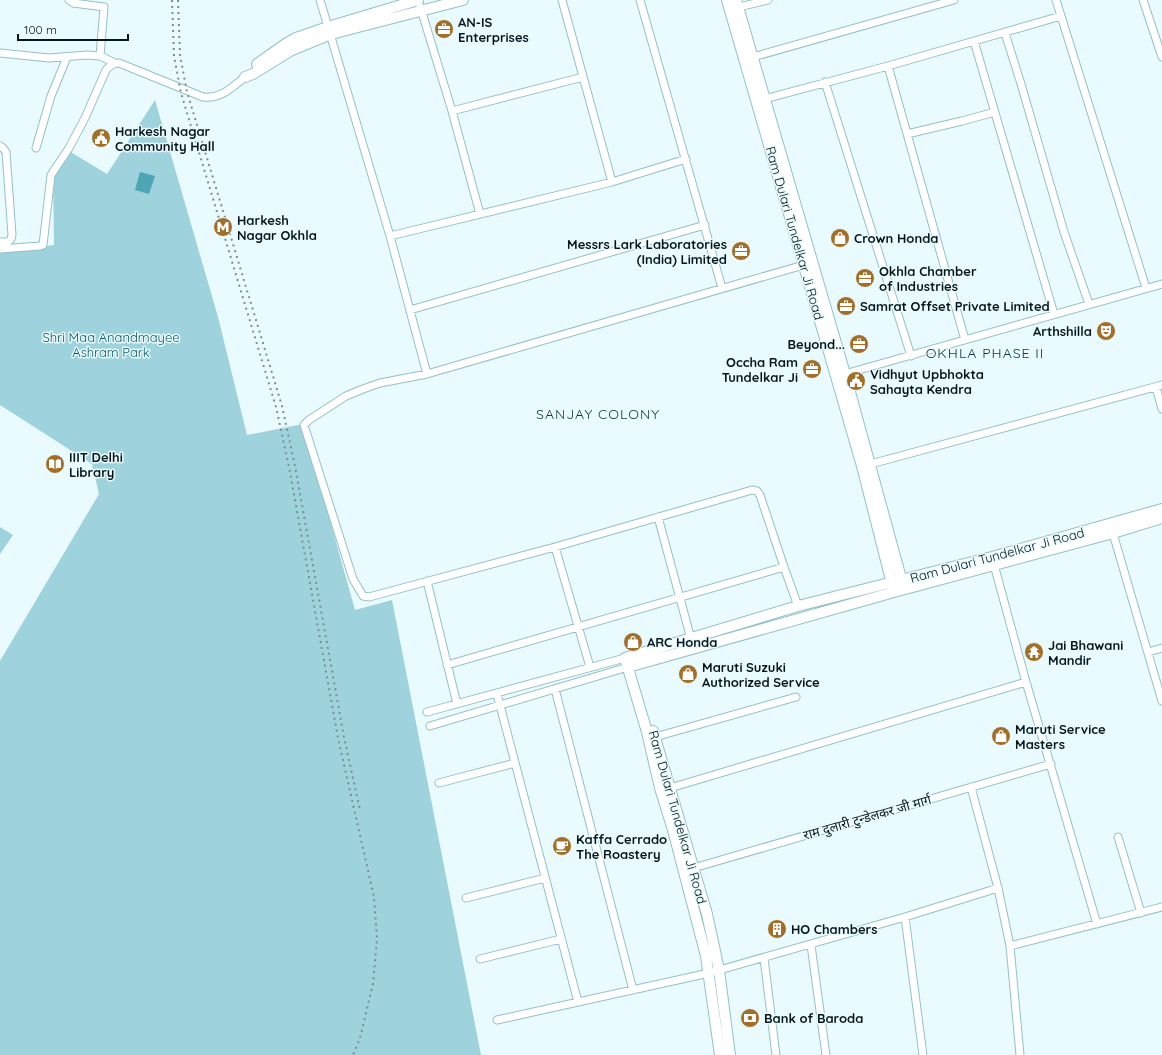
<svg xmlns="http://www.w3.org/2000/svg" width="1162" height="1055" font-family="Quicksand,'Noto Sans Devanagari',sans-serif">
	<rect width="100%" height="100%" fill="#e9fbfe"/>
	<!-- green -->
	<path fill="#9ed2dc" d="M155 100 218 317 247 435 303 424 355 610 392 600 481 1055H0V661L99 494 92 464 0 405V253L54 245 53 177 69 151 107 174Z
		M0 527 13 535 0 554Z"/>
	<!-- water -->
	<path fill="#4ea5b6" d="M140 172 155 176 149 194 135 190Z"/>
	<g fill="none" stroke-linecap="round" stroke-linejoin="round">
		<defs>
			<path id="street" d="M69 0 73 3 104 7 100 56
				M320 0 390 236 427 374
				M562 0 612 182
				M640 0 722 288
				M1056 0 1146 288
				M1143 0 1162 57
				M420 6 452 111 480 214
				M735 8 768 0
				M1005 33 1021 84 1064 232 1089 304
				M974 41 1054 314
				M0 53 49 58 87 55 100 56 115 63
				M753 57 954 0
				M888 66 965 340
				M825 82 911 356
				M761 100 888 66 1061 16
				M452 111 583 77
				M907 134 962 121 995 112
				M0 146 3 148 6 152 12 235 11 239 8 242H0
				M36 148 51 96 67 57
				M390 236 612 182 686 159
				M0 249 40 246 43 245 51 175 69 148 85 118 106 70C110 66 113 63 119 63L203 97C221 99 231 88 245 77
				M410 310 705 225
				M841 375 1162 284
				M1156 387 1162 409
				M867 465 1162 385
				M658 517 691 639
				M1112 530 1162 701
				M555 547 590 667
				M993 561 1026 682 1097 924
				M427 581 457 704
				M798 606 784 567 760 495 757 491 752 490 555 547 369 597 363 596 353 579 304 425 309 420 346 396 363 389 380 383 427 374 807 264
				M1148 652 1162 648
				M447 665 784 567
				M555 689 633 990
				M497 694 578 1002
				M427 712 625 658
				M430 726 628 667
				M655 737 796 697
				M439 783 515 763
				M971 787 998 888 1010 946 1020 1055
				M670 788 1026 682
				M1118 837 1141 913
				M690 869 1051 764
				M466 898 545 878
				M905 917 923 1055
				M811 945 826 1055
				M1010 946 1162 907
				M764 958 776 1055
				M480 959 561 939
				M497 1020 709 973 905 917 998 888"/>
			<path id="secondary" d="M727 0 862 466 894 592
				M736 0 845 374 904 589
				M257 64 287 43 296 38 328 27 418 0
				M245 77 253 74 290 51 331 34 463 0
				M628 667 894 592 1113 533 1162 518
				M653 731 707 914 719 970 730 1055
				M720 1055 706 956 673 830 660 788 647 732 625 658 798 606 992 557 1162 509"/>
		</defs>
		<!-- street casing -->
		<use href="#street" stroke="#93c0c9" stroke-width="9"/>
		<!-- secondary casing -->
		<use href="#secondary" stroke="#93c0c9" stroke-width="12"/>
		<!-- street -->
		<use href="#street" stroke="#fff" stroke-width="7"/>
		<!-- secondary -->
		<use href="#secondary" stroke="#fff" stroke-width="10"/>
		<!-- rail -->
		<path stroke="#7c8e91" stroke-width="2" stroke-dasharray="2 4" stroke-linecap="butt" d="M172 0 174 56 181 93 276 407 289 467 338 738 374 897 377 939 373 984 360 1038 353 1055
			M178 0 180 55 187 92 282 406 295 466 344 737 360 810"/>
	</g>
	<!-- icons -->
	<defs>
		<symbol id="office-disc" viewBox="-11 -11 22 22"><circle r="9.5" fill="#a36e27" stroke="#e9fbfe"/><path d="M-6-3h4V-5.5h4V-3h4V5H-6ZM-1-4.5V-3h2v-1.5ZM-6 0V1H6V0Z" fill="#fff"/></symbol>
		<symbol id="civic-disc" viewBox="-11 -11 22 22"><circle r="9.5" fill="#a36e27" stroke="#e9fbfe"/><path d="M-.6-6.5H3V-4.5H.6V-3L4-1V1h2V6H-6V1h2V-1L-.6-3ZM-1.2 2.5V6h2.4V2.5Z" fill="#fff"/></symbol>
		<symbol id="metro-disc" viewBox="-11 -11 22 22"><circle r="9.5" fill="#a36e27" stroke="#e9fbfe"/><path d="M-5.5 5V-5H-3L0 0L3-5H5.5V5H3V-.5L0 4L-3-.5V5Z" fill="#fff"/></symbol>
		<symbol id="shop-disc" viewBox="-11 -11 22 22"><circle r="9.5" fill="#a36e27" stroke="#e9fbfe"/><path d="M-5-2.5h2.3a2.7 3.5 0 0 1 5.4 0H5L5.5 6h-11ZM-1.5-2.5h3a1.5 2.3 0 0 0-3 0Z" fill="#fff"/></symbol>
		<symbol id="theatre-disc" viewBox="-11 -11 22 22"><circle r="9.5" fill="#a36e27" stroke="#e9fbfe"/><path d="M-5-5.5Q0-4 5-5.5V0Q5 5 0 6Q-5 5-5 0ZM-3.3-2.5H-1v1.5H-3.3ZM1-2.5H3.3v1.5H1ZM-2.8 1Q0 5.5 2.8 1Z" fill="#fff"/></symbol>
		<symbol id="library-disc" viewBox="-11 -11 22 22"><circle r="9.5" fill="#a36e27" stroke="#e9fbfe"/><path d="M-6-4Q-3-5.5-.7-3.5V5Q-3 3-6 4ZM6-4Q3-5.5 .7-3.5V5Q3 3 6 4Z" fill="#fff"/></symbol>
		<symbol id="temple-disc" viewBox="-11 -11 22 22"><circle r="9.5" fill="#a36e27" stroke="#e9fbfe"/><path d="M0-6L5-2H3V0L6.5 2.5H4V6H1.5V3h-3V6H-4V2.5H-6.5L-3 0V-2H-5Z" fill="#fff"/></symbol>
		<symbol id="cafe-disc" viewBox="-11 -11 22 22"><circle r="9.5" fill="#a36e27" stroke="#e9fbfe"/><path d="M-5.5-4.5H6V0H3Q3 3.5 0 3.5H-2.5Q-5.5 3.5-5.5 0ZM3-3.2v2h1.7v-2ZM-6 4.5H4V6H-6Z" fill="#fff"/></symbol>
		<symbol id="building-disc" viewBox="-11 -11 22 22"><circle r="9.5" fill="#a36e27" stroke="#e9fbfe"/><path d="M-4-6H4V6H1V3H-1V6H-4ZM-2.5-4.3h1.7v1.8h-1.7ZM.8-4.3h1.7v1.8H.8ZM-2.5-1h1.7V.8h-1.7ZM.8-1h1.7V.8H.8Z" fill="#fff"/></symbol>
		<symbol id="bank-disc" viewBox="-11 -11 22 22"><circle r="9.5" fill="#a36e27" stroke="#e9fbfe"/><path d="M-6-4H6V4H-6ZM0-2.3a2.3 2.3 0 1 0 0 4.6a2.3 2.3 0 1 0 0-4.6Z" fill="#fff"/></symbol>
	</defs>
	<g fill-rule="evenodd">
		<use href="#office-disc" x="433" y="18" width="22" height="22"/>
		<use href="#civic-disc" x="90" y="127" width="22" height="22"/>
		<use href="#metro-disc" x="212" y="216" width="22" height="22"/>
		<use href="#shop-disc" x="829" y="227" width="22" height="22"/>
		<use href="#office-disc" x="730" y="240" width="22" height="22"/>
		<use href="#office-disc" x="854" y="267" width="22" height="22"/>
		<use href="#office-disc" x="835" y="295" width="22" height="22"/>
		<use href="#theatre-disc" x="1095" y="320" width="22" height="22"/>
		<use href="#office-disc" x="848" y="333" width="22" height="22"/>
		<use href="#office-disc" x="801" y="358" width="22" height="22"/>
		<use href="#civic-disc" x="845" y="370" width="22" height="22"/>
		<use href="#library-disc" x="44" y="453" width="22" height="22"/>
		<use href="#shop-disc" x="622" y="631" width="22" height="22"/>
		<use href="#temple-disc" x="1023" y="641" width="22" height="22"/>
		<use href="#shop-disc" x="677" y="663" width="22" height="22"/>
		<use href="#shop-disc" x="990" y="725" width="22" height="22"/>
		<use href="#cafe-disc" x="551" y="835" width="22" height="22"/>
		<use href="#building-disc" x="766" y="918" width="22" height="22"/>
		<use href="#bank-disc" x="739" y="1007" width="22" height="22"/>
	</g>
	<g text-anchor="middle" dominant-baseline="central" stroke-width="3" stroke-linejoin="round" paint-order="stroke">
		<!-- poi labels -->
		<g font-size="13" font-weight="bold" fill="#06171b" stroke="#e9fbfe" text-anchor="start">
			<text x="458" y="22">AN-IS<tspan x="458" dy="15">Enterprises</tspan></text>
			<text x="115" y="131">Harkesh Nagar<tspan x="115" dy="15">Community Hall</tspan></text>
			<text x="237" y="220">Harkesh<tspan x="237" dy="15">Nagar Okhla</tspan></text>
			<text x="854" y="238">Crown Honda</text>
			<text x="727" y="244" text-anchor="end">Messrs Lark Laboratories<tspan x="727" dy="15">(India) Limited</tspan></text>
			<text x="879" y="271">Okhla Chamber<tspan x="879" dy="15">of Industries</tspan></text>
			<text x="860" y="306">Samrat Offset Private Limited</text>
			<text x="1092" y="331" text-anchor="end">Arthshilla</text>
			<text x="845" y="344" text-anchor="end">Beyond...</text>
			<text x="798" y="362" text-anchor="end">Occha Ram<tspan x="798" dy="15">Tundelkar Ji</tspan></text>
			<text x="870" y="374">Vidhyut Upbhokta<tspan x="870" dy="15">Sahayta Kendra</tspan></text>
			<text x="69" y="457">IIIT Delhi<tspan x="69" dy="15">Library</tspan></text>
			<text x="647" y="642">ARC Honda</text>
			<text x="1048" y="645">Jai Bhawani<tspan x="1048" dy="15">Mandir</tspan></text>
			<text x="702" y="667">Maruti Suzuki<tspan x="702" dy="15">Authorized Service</tspan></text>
			<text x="1015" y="729">Maruti Service<tspan x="1015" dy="15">Masters</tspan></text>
			<text x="576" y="839">Kaffa Cerrado<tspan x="576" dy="15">The Roastery</tspan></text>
			<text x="791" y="929">HO Chambers</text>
			<text x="764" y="1018">Bank of Baroda</text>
		</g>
		<!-- street labels -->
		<g font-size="13" fill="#06171b" stroke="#e9fbfe">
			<text transform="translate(795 233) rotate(74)">Ram Dulari Tundelkar Ji Road</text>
			<text transform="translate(997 555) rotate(-15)">Ram Dulari Tundelkar Ji Road</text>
			<text transform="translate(678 817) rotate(74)">Ram Dulari Tundelkar Ji Road</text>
			<text transform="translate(867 817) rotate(-16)">राम दुलारी टुन्डेलकर जी मार्ग</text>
		</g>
		<!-- park labels -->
		<g font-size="13" fill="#085662" stroke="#e9fbfe">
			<text x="111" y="337">Shri Maa Anandmayee<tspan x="111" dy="15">Ashram Park</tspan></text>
		</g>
		<!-- neighbourhood labels -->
		<g font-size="14" letter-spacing="1" fill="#0c3940" stroke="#e9fbfe">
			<text x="985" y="353">OKHLA PHASE II</text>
			<text x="598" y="414">SANJAY COLONY</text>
		</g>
	</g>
	<!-- scale -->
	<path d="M18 34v6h110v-6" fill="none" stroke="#06171b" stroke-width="2"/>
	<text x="24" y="34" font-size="12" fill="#06171b" stroke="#e9fbfe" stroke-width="3" paint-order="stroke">100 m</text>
</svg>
